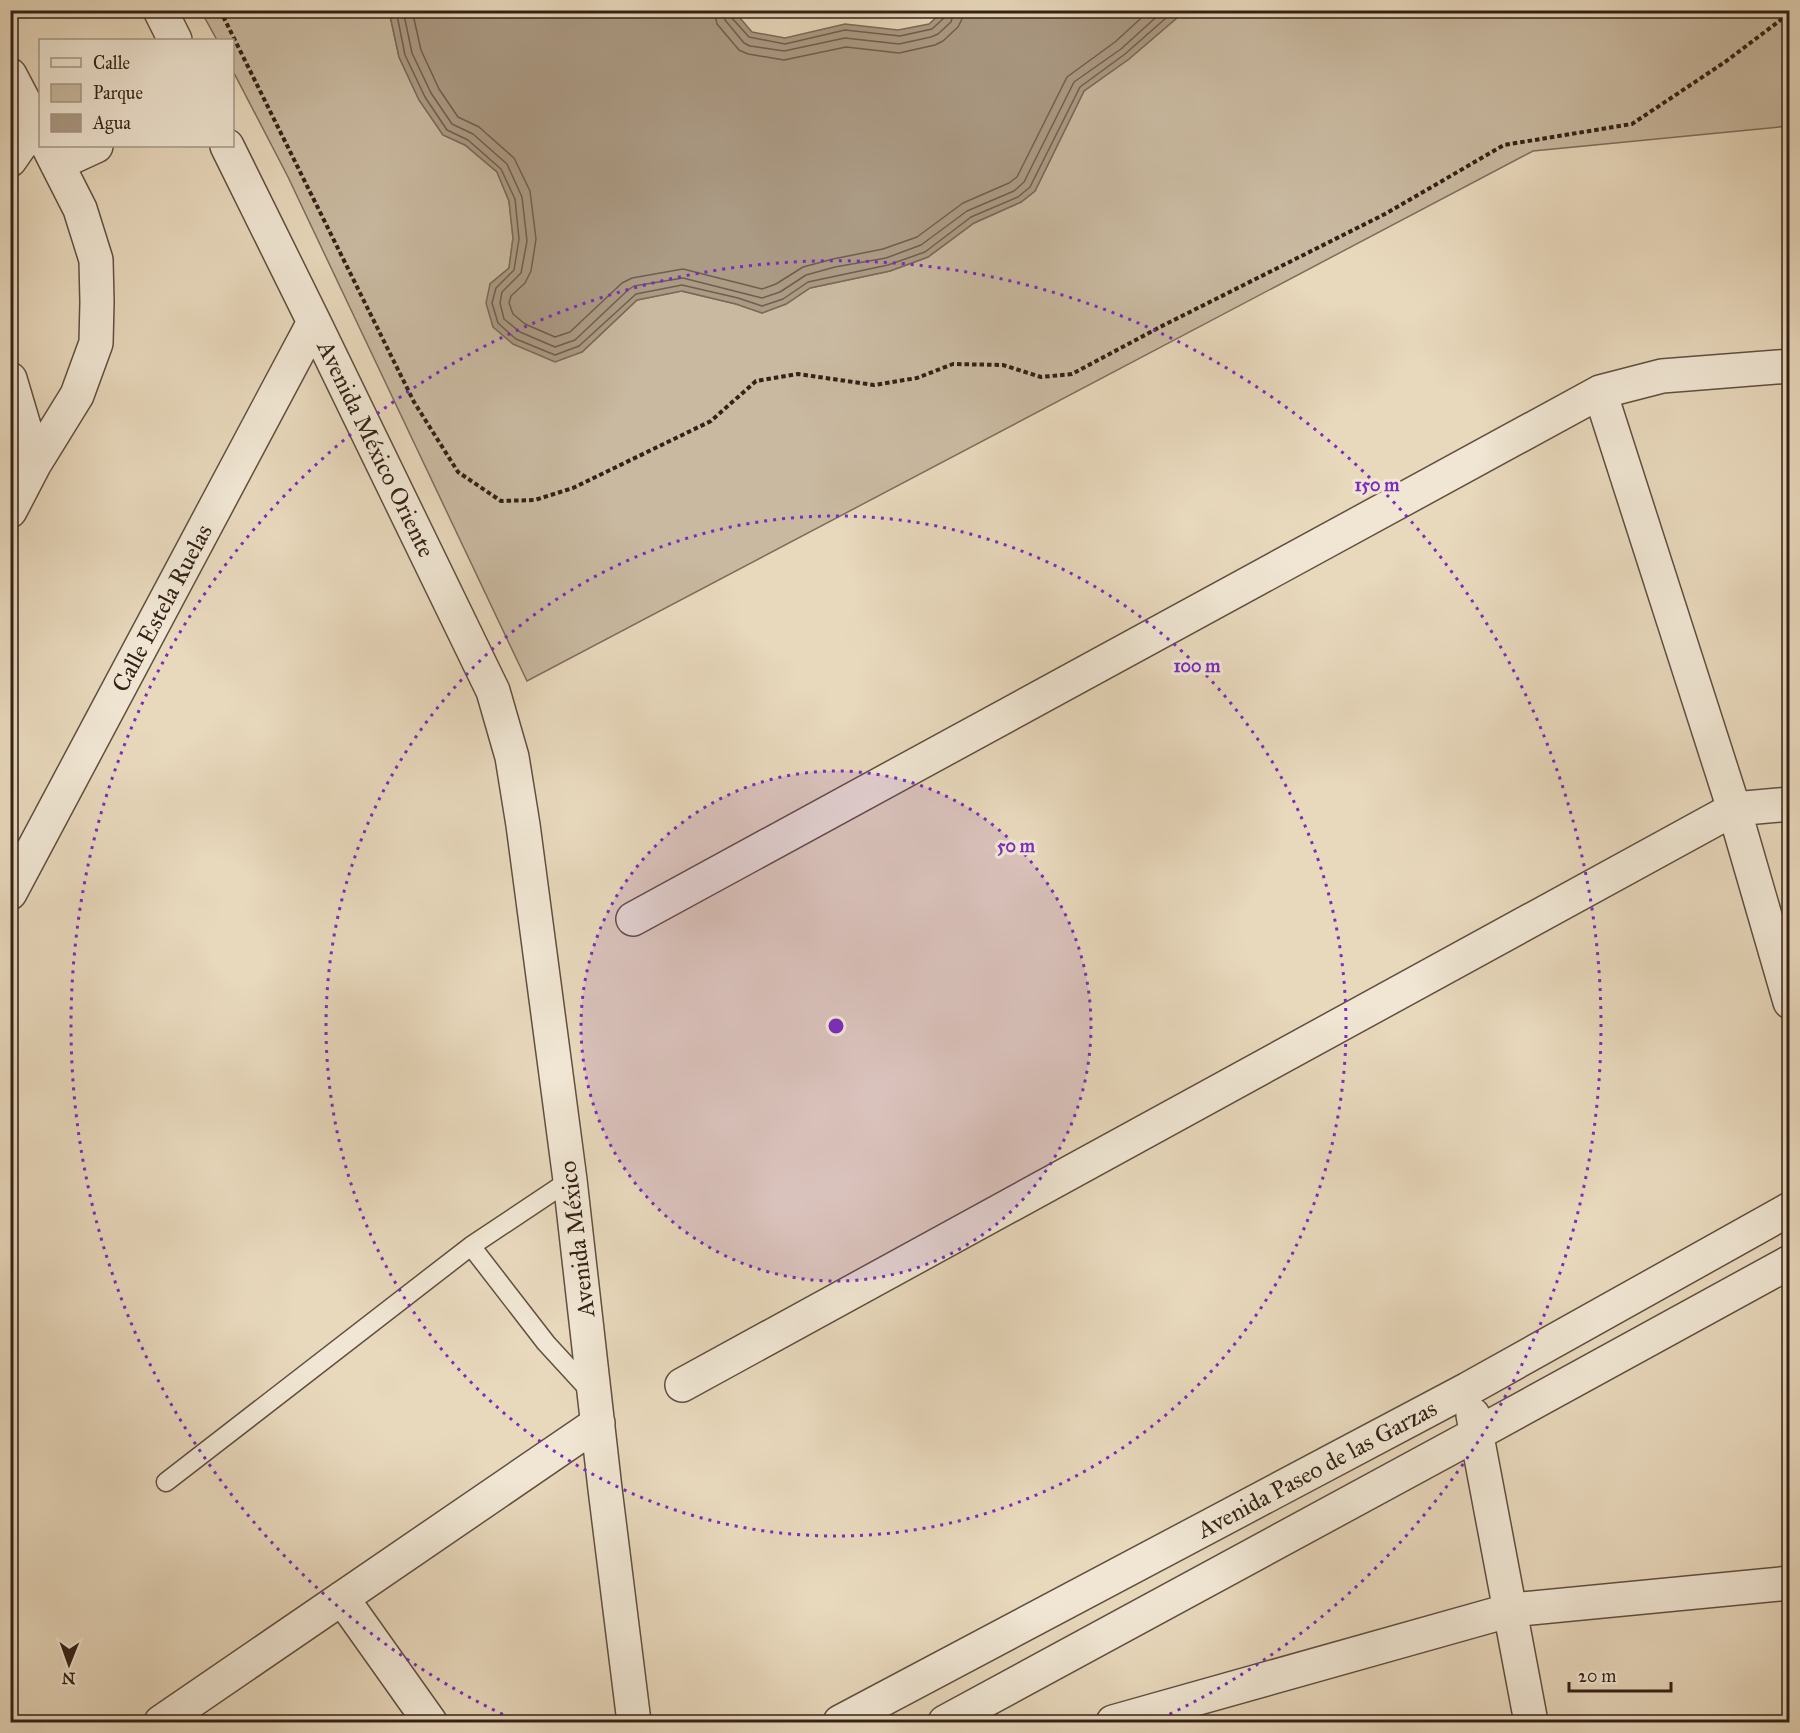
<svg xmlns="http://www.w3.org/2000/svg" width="1800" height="1733" font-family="'IM FELL Great Primer',serif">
	<rect width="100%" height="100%" fill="#e8d8bc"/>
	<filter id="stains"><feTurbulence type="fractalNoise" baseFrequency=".00333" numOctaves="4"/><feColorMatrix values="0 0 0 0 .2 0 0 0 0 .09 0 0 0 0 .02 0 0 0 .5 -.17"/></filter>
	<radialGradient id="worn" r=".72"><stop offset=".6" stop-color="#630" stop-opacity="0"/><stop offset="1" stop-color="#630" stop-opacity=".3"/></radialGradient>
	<!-- green -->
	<path fill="#c9b9a0" stroke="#7e6d5c" stroke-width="1.5" d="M201 11H389L399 57 419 100 443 135 465 145 497 172 509 201 513 238 509 268 490 284 582 352 637 300 681 291 736 304 762 313 786 304 810 288 890 271 928 257 974 223 1021 202 1035 191 1084 91 1129 59 1185 11H1789V126L1533 151 527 681 288 177 233 71 232 40H217Z"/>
	<!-- water -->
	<path fill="#ab9a84" stroke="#7b6a58" stroke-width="1.5" d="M389 11H734L752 32 785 38 845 24 898 30 929 24 943 11H1185L1129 59 1084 91 1035 191 1021 202 974 223 928 257 890 271 810 288 786 304 762 313 736 304 682 291 637 300 582 352 555 362 513 344 493 327 486 303 490 284 509 268 513 238 509 201 497 172 465 145 443 135 419 100 399 57Z"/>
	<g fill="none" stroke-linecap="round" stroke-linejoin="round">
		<!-- shore -->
		<path stroke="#705e4e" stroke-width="1.5" d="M396 10 405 55 425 97 447 130 468 140 501 169 515 199 519 239 514 270 496 288 492 303 498 323 516 339 555 355 579 346 636 294 682 285 738 298 762 306 783 299 808 282 888 265 925 252 971 217 1018 197 1030 187 1080 87 1125 54 1175 10
			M403 10 412 53 431 93 452 124 473 134 507 164 522 197 527 241 521 273 502 292 500 303 504 319 520 332 555 347 575 340 628 290 634 286 683 278 762 298 780 292 806 275 835 267 886 258 921 245 967 211 1014 191 1024 182 1074 82 1121 49 1164 10
			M412 10 421 50 439 89 458 117 479 127 514 158 530 191 536 239 531 271 525 283 511 296 509 303 513 314 525 324 555 337 570 332 622 283 632 278 683 269 762 289 776 284 803 267 833 259 883 249 917 237 963 203 1009 183 1017 177 1067 77 1115 42 1150 10
			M714 10 717 24 739 50 748 54 784 60 846 47 899 53 935 45 943 41 958 27 962 19 963 10
			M723 10 725 20 744 43 750 46 784 51 845 38 899 44 931 37 938 34 951 22 954 10
			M730 10 731 17 749 37 785 44 845 30 900 36 932 29 945 17 947 10"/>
		<defs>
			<path id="service" d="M471 1246 546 1343 591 1392
				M166 1482 471 1246 570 1180"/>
			<path id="minor" d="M160 10 175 40
				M10 75 40 132
				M227 146 314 322 493 691 512 757 523 825 570 1180 605 1489 634 1722
				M10 160 19 147 37 126 40 124
				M57 164 96 146
				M10 379 35 463
				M1600 392 1734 809 1790 1002
				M10 511 35 463 77 395 96 343 97 302 96 260 80 209 48 146
				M10 893 314 322
				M633 919 1600 392 1662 376 1790 366
				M682 1385 1734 809 1790 804
				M1473 1415 1531 1722
				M342 1598 430 1722
				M161 1722 598 1423
				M840 1722 1468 1389 1790 1209
				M945 1722 1478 1433 1790 1262
				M1113 1722 1511 1610 1790 1583"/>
		</defs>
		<!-- service casing -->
		<use href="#service" stroke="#614f40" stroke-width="21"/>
		<!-- minor casing -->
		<use href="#minor" stroke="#614f40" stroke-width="36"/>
		<!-- path -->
		<path stroke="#342117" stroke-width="4" stroke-dasharray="4.5 3" stroke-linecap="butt" d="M220 10 414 402 458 472 501 501 535 500 573 488 711 421 756 381 798 374 874 385 917 378 953 364 1003 365 1041 377 1072 374 1160 327 1385 214 1504 145 1632 124 1725 62 1782 19 1786 10"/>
		<!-- service -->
		<use href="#service" stroke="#f0e6d3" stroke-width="18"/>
		<!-- minor -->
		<use href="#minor" stroke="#f0e6d3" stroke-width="33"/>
	</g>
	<!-- distance rings -->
	<circle cx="836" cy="1026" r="255" fill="#7b2cbf" fill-opacity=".12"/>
	<g fill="none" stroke="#7b2cbf" stroke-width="3" stroke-dasharray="3 6">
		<circle cx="836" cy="1026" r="255"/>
		<circle cx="836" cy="1026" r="510"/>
		<path d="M519 1722A765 765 0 1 1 1153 1722"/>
	</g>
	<g text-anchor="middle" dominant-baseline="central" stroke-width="6" stroke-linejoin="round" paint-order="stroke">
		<!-- street labels -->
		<g font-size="24" fill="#342117" stroke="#f0e6d3">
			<text transform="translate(376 449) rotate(64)">Avenida México Oriente</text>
			<text transform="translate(162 608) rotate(-62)">Calle Estela Ruelas</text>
			<text transform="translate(577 1239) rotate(-97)">Avenida México</text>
			<text transform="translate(1317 1469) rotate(-28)">Avenida Paseo de las Garzas</text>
		</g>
	</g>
	<circle cx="836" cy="1026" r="9" fill="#7b2cbf" stroke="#f0e6d3" stroke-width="3"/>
	<g font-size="18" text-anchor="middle" font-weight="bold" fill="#7b2cbf" stroke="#f0e6d3" stroke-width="6" stroke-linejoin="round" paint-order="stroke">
		<text x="1377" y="491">150 m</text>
		<text x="1197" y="672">100 m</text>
		<text x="1016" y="852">50 m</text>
	</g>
	<!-- margin -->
	<rect width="1800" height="1733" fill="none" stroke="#e8d8bc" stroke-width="36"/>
	<rect x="12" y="12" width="1776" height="1709" fill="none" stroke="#342117" stroke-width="3"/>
	<rect x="18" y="18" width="1764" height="1697" fill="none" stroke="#342117" stroke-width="1.5"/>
	<!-- legend -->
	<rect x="39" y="39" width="195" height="108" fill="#f0e6d3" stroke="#a59788" stroke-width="1.5"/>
	<rect x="51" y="58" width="30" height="9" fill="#f0e6d3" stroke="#a59788" stroke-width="1.5"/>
	<text x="93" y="69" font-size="18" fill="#342117">Calle</text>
	<rect x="51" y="84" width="30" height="18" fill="#c9b9a0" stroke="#a59788" stroke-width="1.5"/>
	<text x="93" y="99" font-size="18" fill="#342117">Parque</text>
	<rect x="51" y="114" width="30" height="18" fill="#ab9a84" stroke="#a59788" stroke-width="1.5"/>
	<text x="93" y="129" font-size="18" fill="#342117">Agua</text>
	<!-- north arrow -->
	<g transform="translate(69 1664) rotate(181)" stroke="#f0e6d3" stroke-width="4.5" paint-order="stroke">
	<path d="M0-4.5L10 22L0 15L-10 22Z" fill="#342117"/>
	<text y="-9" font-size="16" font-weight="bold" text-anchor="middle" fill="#342117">N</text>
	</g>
	<!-- scale -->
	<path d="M1569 1682v9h102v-9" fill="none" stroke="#342117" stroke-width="3"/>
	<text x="1578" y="1682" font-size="18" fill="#342117" stroke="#f0e6d3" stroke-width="4.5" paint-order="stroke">20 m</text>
	<rect width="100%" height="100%" filter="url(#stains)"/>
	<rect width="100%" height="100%" fill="url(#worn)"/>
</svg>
